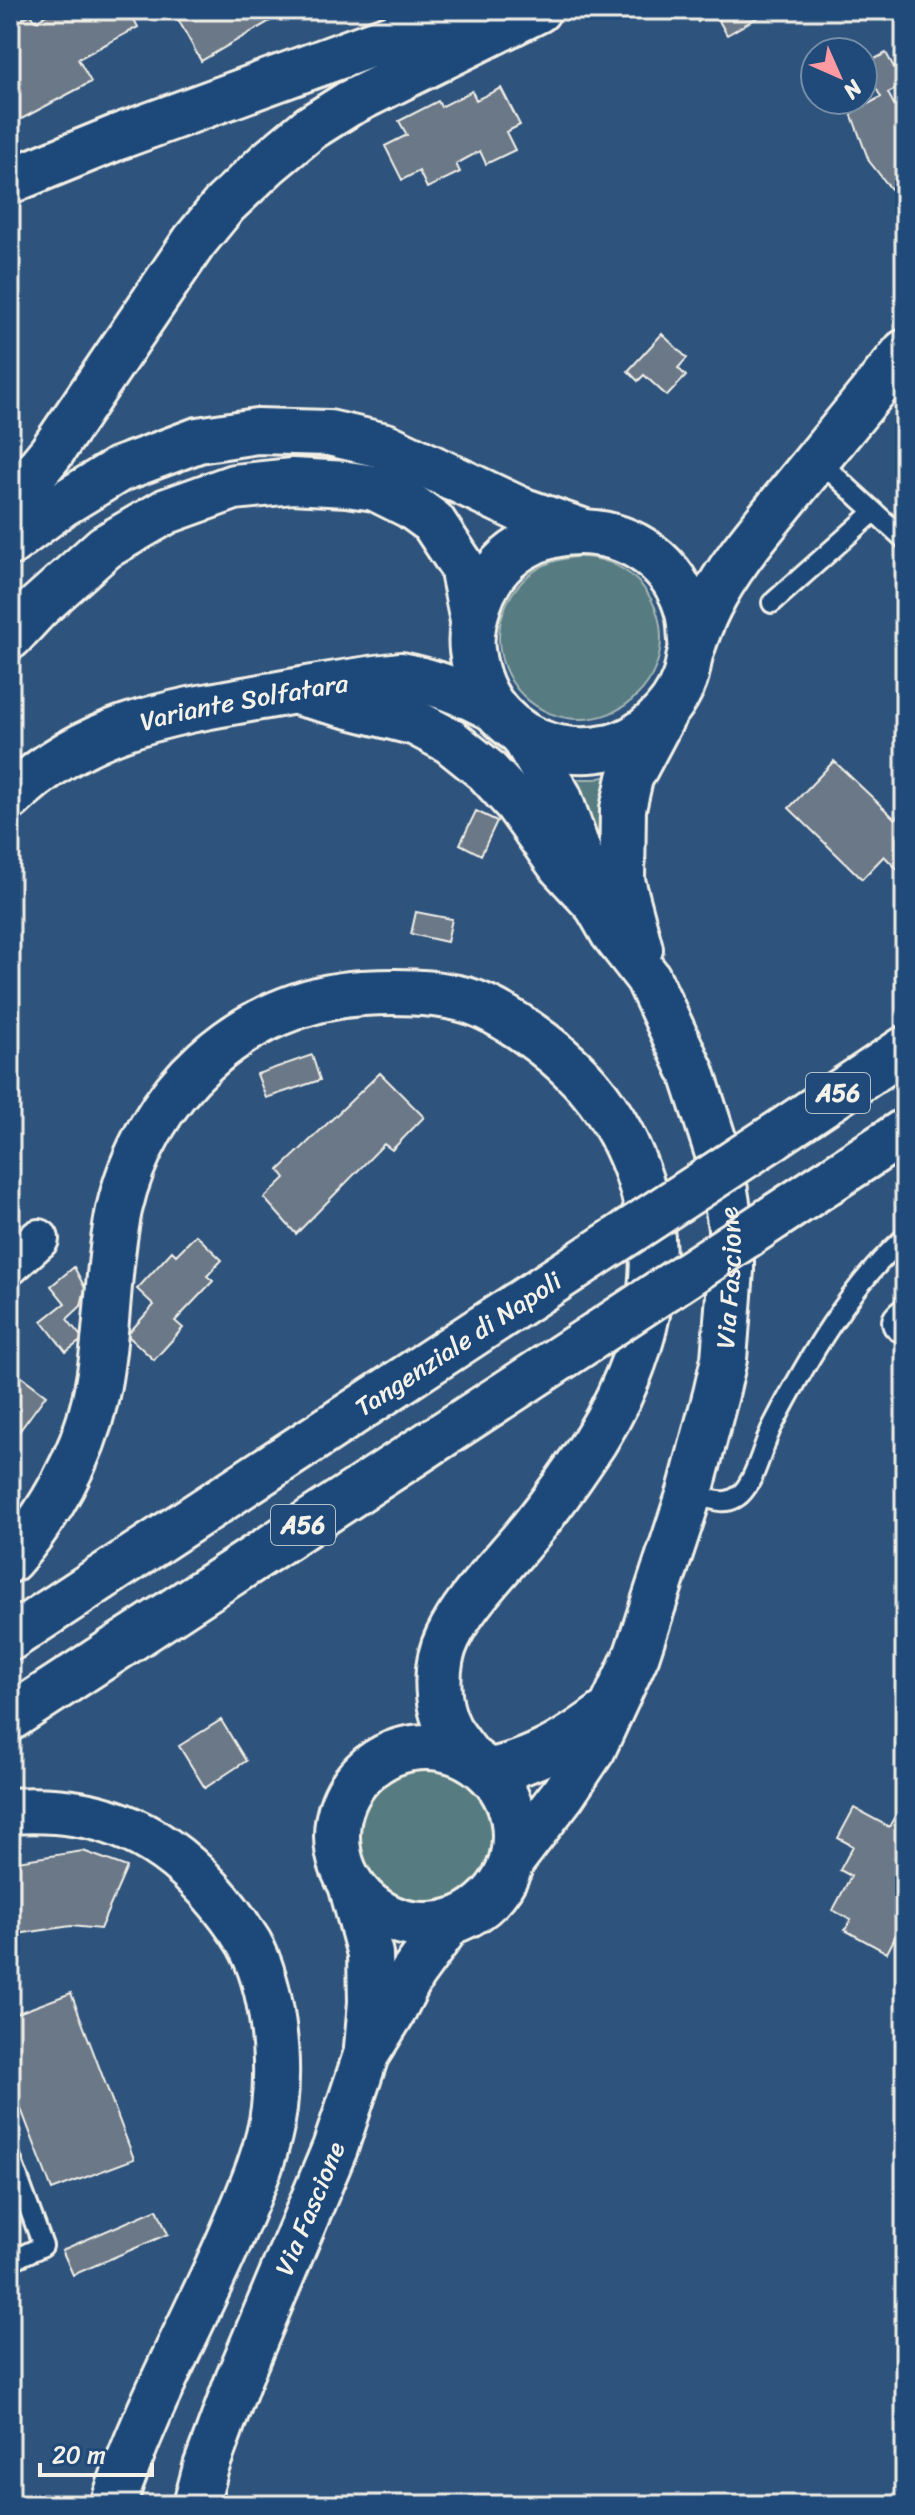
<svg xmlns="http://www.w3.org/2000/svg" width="915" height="2515" font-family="Sriracha,sans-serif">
	<rect width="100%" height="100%" fill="#2e537d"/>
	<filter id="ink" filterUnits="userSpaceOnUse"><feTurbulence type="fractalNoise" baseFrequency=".0125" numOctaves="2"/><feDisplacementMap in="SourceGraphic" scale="16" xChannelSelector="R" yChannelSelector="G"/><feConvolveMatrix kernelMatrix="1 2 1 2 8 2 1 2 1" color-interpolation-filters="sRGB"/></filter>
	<g filter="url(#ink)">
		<!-- green -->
		<path fill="#567b81" stroke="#a5b6b4" stroke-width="2" d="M499 638a81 81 0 1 1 162 0a81 81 0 1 1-162 0Z
			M615 774 608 870 573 779H596Z
			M360 1837a69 69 0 1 1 138 0a69 69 0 1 1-138 0Z"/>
		<!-- building -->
		<path fill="#6a7888" stroke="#f4f1e8" stroke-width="2" d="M56 10H129L138 27 78 59 91 82 10 125V25L31 14 35 21Z
			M173 10H289L201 61Z
			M691 10H753L758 17 727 35 714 12 698 22Z
			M886 53 904 85 888 93 905 125V181L891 189 869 161 851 113 881 97 863 65Z
			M501 88 520 125 506 132 515 150 486 164 480 151 456 164 460 172 427 188 419 171 402 180 385 146 407 135 399 121 438 101 441 107 472 91 476 100Z
			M662 334 687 358 678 368 686 376 667 396 644 375 638 381 628 371Z
			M834 761 895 819 905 809V871L902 874 884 856 862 879 789 808Z
			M476 811 497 821 481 855 460 844Z
			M416 912 452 919 447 942 411 934Z
			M312 1055 320 1080 266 1098 257 1074Z
			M380 1073 424 1117 392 1150 384 1144 296 1234 264 1198 285 1178 279 1170Z
			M196 1235 222 1260 207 1276 213 1281 175 1321 183 1328 154 1360 127 1335 154 1305 137 1289 172 1251 176 1255Z
			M74 1267 85 1288 81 1306 67 1319 83 1339 66 1352 42 1321 65 1303 51 1286Z
			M10 1368 46 1395 10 1444Z
			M221 1720 246 1761 205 1788 179 1746Z
			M905 1798V1918L887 1953 845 1930 851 1920 833 1910 851 1876 840 1870 853 1846 838 1838 854 1808 889 1827Z
			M83 1851 127 1867 100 1929 71 1926 10 1935V1862Z
			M71 1993 134 2159 52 2190 10 2080V2016Z
			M10 2199 20 2223 10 2242Z
			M157 2209 168 2234 73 2275 62 2250Z"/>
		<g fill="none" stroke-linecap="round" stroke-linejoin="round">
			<defs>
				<path id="lane" d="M817 459 905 540
					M772 603 874 512
					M690 1492C709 1499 730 1510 745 1489 757 1474 763 1445 772 1427 807 1360 848 1288 905 1237
					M10 2156 43 2246 10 2261"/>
				<path id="street" d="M10 1265 39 1239
					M902 1322 905 1319"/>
				<g id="secondary">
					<path d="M10 503 51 453 194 242 225 204 268 163 310 128 348 104 538 10"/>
					<path d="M10 543 61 505 118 470 198 440 257 431 329 433 386 446 521 510 579 530"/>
					<path d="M10 637 38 607 105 547 167 511 234 487 292 481 347 484 375 488 411 506 433 522 462 566 473 621"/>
					<path d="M640 949 622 881 623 809 630 778 665 712"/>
					<circle cx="426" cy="1836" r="89"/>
					<path d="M488 1772C536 1761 566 1743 605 1714"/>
					<path id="s1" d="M513 1859 563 1794 593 1749 637 1654 690 1492 716 1394 724 1359 731 1270V1228L720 1160 692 1073 648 978 613 933 597 905 559 797 523 735"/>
					<path d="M352 1888 370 1954 371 2002 367 2048"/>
					<path id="s2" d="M196 2505 206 2467 238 2380 335 2148 366 2055 392 2013 412 1974 449 1923"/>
				</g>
				<g id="primary">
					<path d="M10 181 118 137 405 32 450 10"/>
					<path d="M692 649C690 638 691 624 688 613 663 512 512 502 479 603 474 618 470 633 472 650 475 674 483 697 500 715 529 746 569 756 611 747 642 740 673 710 684 680 688 671 688 661 691 651 696 636 702 620 709 606 730 564 761 529 790 493 828 446 867 399 905 352"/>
					<path d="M303 694 416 723 450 741 486 770 517 804 561 866 597 905"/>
					<path id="s3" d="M10 798C82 727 166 713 261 697 308 689 354 680 401 675 435 682 463 692 493 708"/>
				</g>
				<g id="highway">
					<path d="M772 1138 905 1049"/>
					<path d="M776 1216 905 1131"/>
					<path d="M10 1560C49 1516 82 1458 95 1400 109 1337 106 1272 119 1210 145 1094 241 1001 362 993 397 991 432 991 466 1000 502 1010 555 1050 581 1078 629 1129 658 1207 652 1278 647 1344 618 1410 580 1463 559 1494 536 1525 511 1553 489 1579 463 1606 448 1637 435 1663 435 1703 449 1729 455 1739 463 1749 470 1758"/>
					<path id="s4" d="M10 1638 592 1256"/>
					<path d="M10 1718 597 1334"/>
					<path d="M10 1811C92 1806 153 1827 209 1889 224 1906 237 1923 249 1943 273 1986 280 2059 274 2108 269 2151 249 2194 232 2234 193 2324 144 2411 113 2505"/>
				</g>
			</defs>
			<!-- lane casing -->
			<use href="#lane" stroke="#f4f1e8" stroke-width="24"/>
			<!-- street casing -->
			<use href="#street" stroke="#f4f1e8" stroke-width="44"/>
			<!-- secondary casing -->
			<use href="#secondary" stroke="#f4f1e8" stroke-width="50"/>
			<!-- primary casing -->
			<use href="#primary" stroke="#f4f1e8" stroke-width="50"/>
			<!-- highway casing -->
			<use href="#highway" stroke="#f4f1e8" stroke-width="50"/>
			<!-- lane -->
			<use href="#lane" stroke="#1f4a7a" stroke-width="18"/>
			<!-- street -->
			<use href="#street" stroke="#1f4a7a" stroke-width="38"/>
			<!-- secondary -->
			<use href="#secondary" stroke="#1f4a7a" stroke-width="44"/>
			<!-- primary -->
			<use href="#primary" stroke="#1f4a7a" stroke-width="44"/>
			<!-- highway -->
			<use href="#highway" stroke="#1f4a7a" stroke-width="44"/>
			<defs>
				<path id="highway-bridge" d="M592 1256 772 1138
					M597 1334 776 1216"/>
			</defs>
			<!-- highway-bridge casing -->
			<use href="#highway-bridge" stroke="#f4f1e8" stroke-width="50" stroke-linecap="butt"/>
			<!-- highway-bridge -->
			<use href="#highway-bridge" stroke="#1f4a7a" stroke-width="44"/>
		</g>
	</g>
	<g text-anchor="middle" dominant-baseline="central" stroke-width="6" stroke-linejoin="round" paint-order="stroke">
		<!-- shield labels -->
		<g fill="#1f4a7a" stroke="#b4bfc7" stroke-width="2">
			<rect x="806" y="1073" width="64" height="40" rx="6"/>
			<rect x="271" y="1505" width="64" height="40" rx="6"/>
		</g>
		<g font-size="24" font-weight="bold" fill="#f4f1e8">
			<text x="838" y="1093">A56</text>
			<text x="303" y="1525">A56</text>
		</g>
		<!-- street labels -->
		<g font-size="26" fill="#f4f1e8" stroke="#1f4a7a">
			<text stroke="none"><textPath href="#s3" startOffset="258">Variante Solfatara</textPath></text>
			<text stroke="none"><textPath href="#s1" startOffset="630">Via Fascione</textPath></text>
			<text stroke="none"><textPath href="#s4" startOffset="536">Tangenziale di Napoli</textPath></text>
			<text stroke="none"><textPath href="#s2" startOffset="318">Via Fascione</textPath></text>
		</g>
	</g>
	<!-- margin -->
	<rect width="915" height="2515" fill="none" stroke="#1f4a7a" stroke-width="40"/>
	<rect x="20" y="20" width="875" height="2475" fill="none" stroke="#f4f1e8" stroke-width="3" filter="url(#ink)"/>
	<!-- north arrow -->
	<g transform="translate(839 76) rotate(135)"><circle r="38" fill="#1f4a7a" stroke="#748da6" stroke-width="2"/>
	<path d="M0-6L14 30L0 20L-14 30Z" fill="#ff9aa2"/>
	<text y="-12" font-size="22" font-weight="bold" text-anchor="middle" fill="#f4f1e8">N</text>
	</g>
	<!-- scale -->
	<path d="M40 2463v12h112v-12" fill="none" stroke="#f4f1e8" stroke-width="4"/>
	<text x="52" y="2463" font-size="24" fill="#f4f1e8" stroke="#1f4a7a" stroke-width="6" paint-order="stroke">20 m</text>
</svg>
